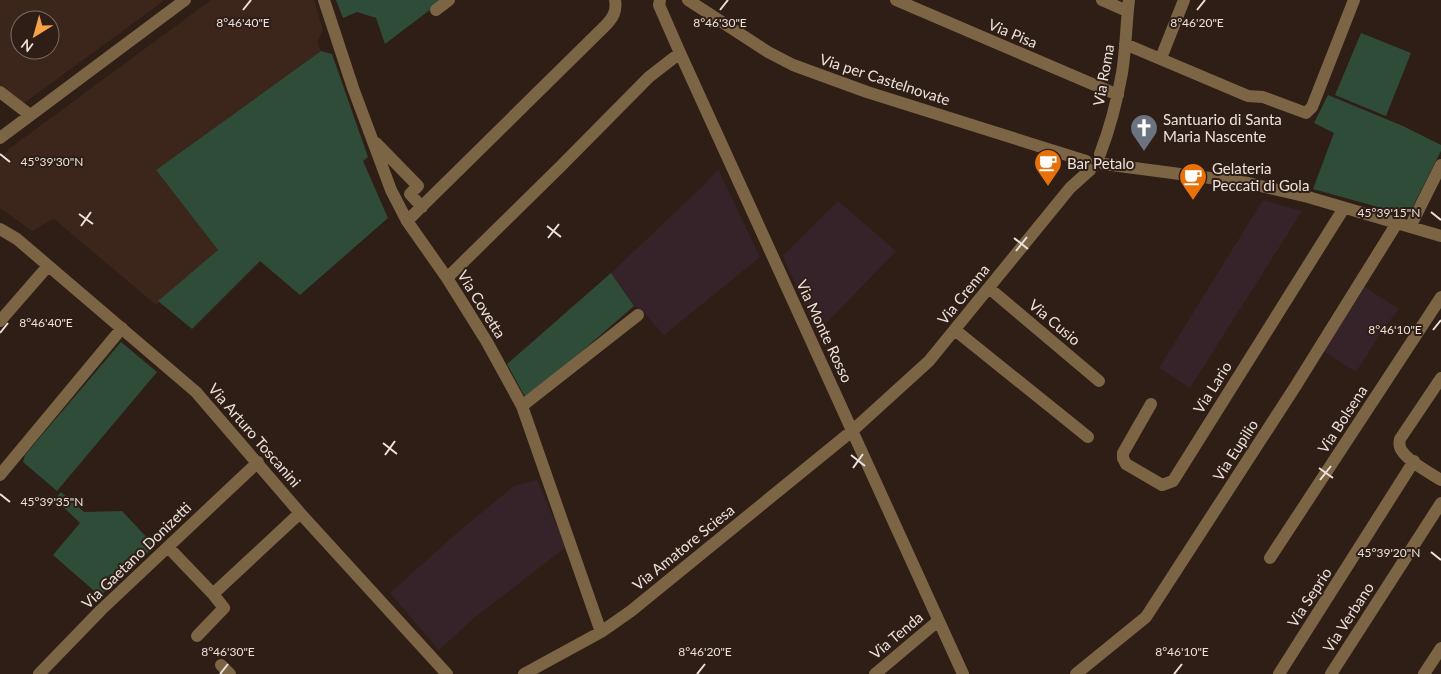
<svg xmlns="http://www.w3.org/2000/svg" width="1441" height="674" font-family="Lato,sans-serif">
	<rect width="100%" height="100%" fill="#2e1e16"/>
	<!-- industrial -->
	<path fill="#362329" d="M718 169 760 257 664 335 645 314 634 306 611 273 704 185Z
		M1263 200 1302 211 1190 388 1159 368Z
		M838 201 896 251 817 333 783 256Z
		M1365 287 1399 309 1384 328 1356 372 1323 351Z
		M537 480 566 547 474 618 439 650 390 593 458 532 514 486Z"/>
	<!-- built -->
	<path fill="#3c251a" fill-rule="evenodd" d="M0 0H165L16 109 0 96ZM20 20H50V50H20Z
		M211 0H314L323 30 317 42 321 51 156 170 218 250 156 305 54 219 32 231 0 208V159L10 148Z"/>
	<!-- green -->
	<path fill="#2e4c38" d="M336 0H443L385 44 376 18 357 12 343 18Z
		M1361 33 1411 53 1386 116 1335 95Z
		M321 51 332 54 368 157 363 161 388 218 300 295 260 261 192 329 158 301 218 250 156 170Z
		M1328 95 1403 126 1441 145V151L1410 212 1403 214 1313 189 1334 133 1314 123Z
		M611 273 634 306 529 397 524 395 507 364Z
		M121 342 157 372 57 491 23 462 25 455Z
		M61 492 84 512 122 511 155 546 100 596 53 555 80 523 55 499Z"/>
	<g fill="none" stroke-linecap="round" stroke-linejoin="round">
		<!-- minor -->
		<path stroke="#7c6545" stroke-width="12" d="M324 0 353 88 391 190 407 221 447 278 487 342 522 406 601 632
			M660 0 659 5 680 53 963 674
			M688 0 768 52 793 65 867 92 1086 161
			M896 0 1118 95
			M1102 0 1127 11
			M436 10 449 0
			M1125 44 1248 96 1263 97 1306 113 1312 107 1354 0
			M1161 58 1184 0
			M0 92 30 115
			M0 138 185 0
			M376 143 418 186 410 194 422 207
			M1100 154C1110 128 1117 101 1122 73 1126 49 1126 24 1129 0
			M1104 164 1248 183 1308 197 1441 236
			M407 221 605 26C613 18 617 11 615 0
			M1410 227 1441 165
			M0 229 17 239 196 392 300 513 447 674
			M447 278 560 167 649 77 680 53
			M989 288 1099 381
			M0 321 48 266
			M955 330 1088 437
			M1441 378 1400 439C1399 443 1399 447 1402 451 1408 461 1430 473 1441 480
			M1151 404 1123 453V458L1126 464 1162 485 1173 481 1344 208
			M522 406 638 315
			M0 475 122 328
			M168 547 213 594 300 513
			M1270 558 1441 297
			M197 636 224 608 213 594
			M221 665 230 674
			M39 674 101 610 258 462
			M524 674 601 632 631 611 852 431 929 361 1070 188 1090 170
			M875 674 938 621
			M1076 674 1146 617 1295 387 1397 223
			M1279 674 1414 461
			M1331 674 1441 503
			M1424 674 1441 648"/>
	</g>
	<!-- ticks -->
	<path fill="none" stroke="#ede1dc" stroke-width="2" d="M243 10 251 0M720 10 728 0M1197 10 1205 0M0 154 10 162M1431 212 1441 220M79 214 93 224M81 226 91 212M547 226 561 237M548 238 559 224M1014 238 1028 249M1016 251 1027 237M1433 330 1441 320M0 333 8 323M383 443 397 454M385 455 395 441M851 455 865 466M853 468 863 454M1319 468 1333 478M1320 480 1331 466M0 494 10 502M1431 552 1441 560M220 674 228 664M697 674 705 664M1174 674 1182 664"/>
	<!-- icons -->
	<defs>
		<symbol id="church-pin" viewBox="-11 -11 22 30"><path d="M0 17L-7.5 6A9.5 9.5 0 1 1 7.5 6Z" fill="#6b7280" stroke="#2e1e16"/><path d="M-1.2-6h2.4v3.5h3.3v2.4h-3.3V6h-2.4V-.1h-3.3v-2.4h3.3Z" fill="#fff"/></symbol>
		<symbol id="cafe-pin" viewBox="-11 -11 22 30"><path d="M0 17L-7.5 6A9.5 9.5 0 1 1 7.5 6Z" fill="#e8710a" stroke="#2e1e16"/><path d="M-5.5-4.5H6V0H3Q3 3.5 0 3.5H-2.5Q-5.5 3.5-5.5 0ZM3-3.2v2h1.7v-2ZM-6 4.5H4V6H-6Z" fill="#fff"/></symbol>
	</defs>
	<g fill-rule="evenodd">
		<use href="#church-pin" x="1128" y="112" width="32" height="43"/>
		<use href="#cafe-pin" x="1032" y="147" width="32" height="43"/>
		<use href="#cafe-pin" x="1177" y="161" width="32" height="43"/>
	</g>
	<g text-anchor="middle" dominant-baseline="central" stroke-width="4" stroke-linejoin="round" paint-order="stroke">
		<!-- street labels -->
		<g font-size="15" fill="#ede1dc" stroke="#2e1e16">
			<text transform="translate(1013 33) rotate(23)">Via Pisa</text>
			<text transform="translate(1103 75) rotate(-80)">Via Roma</text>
			<text transform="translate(885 79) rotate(18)">Via per Castelnovate</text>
			<text transform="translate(963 294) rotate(-51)">Via Crenna</text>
			<text transform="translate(482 304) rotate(58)">Via Covetta</text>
			<text transform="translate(1055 322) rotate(40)">Via Cusio</text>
			<text transform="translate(825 331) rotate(65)">Via Monte Rosso</text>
			<text transform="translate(1212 387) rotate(-58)">Via Lario</text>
			<text transform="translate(1342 419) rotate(-57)">Via Bolsena</text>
			<text transform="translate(255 435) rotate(49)">Via Arturo Toscanini</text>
			<text transform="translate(1235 450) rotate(-57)">Via Eupilio</text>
			<text transform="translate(683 547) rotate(-39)">Via Amatore Sciesa</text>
			<text transform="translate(136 555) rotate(-44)">Via Gaetano Donizetti</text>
			<text transform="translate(1309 597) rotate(-57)">Via Seprio</text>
			<text transform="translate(1348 617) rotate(-57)">Via Verbano</text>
			<text transform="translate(896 635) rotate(-40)">Via Tenda</text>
		</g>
		<!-- poi labels -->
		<g font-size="15" fill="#ede1dc" stroke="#2e1e16" text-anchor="start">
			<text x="1163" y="119">Santuario di Santa<tspan x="1163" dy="17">Maria Nascente</tspan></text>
			<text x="1067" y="163">Bar Petalo</text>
			<text x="1212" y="168">Gelateria<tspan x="1212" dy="17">Peccati di Gola</tspan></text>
		</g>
	</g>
	<g font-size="12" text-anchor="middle" fill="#ede1dc" stroke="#2e1e16" stroke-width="4" stroke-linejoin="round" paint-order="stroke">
		<text x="243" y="27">8°46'40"E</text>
		<text x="720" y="27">8°46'30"E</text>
		<text x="1197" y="27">8°46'20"E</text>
		<text x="52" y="166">45°39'30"N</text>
		<text x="1389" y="217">45°39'15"N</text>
		<text x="46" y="327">8°46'40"E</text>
		<text x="1395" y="334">8°46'10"E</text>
		<text x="52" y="506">45°39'35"N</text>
		<text x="1389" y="557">45°39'20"N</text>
		<text x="228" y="656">8°46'30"E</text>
		<text x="705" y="656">8°46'20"E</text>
		<text x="1182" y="656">8°46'10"E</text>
	</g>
	<!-- north arrow -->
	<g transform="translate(35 35) rotate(217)"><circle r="24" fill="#2e1e16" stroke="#7a6c65"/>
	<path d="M0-4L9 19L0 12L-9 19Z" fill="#f6a247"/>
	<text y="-8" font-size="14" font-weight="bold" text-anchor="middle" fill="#ede1dc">N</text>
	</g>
</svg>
